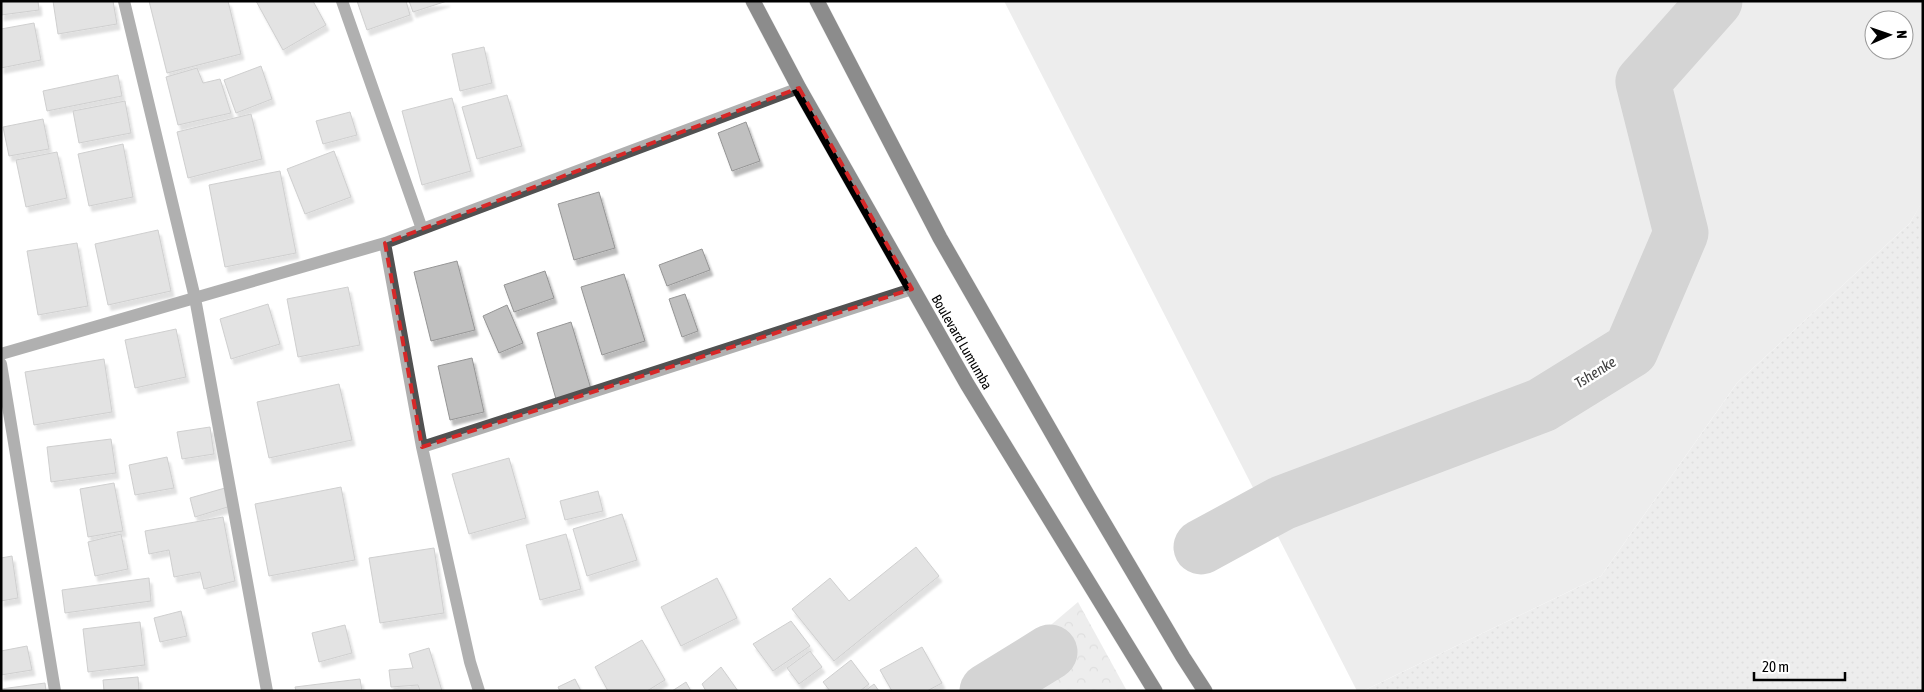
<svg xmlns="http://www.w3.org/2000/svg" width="1924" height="692" font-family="'Asap Condensed',sans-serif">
	<defs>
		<pattern id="grass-dots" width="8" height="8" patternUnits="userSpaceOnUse" patternTransform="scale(1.25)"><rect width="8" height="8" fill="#d8d8d8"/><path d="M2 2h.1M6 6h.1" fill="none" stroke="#b8b8b8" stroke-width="1.8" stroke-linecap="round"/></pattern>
		<pattern id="forest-crowns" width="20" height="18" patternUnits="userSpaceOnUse" patternTransform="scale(1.25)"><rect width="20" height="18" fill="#d8d8d8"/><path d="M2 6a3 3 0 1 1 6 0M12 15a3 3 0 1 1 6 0" fill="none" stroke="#b8b8b8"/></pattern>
		<filter id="shadow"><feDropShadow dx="3" dy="5.5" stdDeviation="1" flood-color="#0004"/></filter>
	</defs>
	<rect width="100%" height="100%" fill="#fff"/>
	<!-- grass -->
	<path fill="url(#grass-dots)" d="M1923 200V691H1363L1601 576 1737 383 1910 223Z"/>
	<!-- forest -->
	<path fill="url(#forest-crowns)" d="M1078 602 1127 691H973Z"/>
	<!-- garden -->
	<path fill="#d8d8d8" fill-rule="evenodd" d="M1004 1H1923V201L1910 223 1737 383 1601 576 1363 691H1357ZM1874 20H1904V50H1874Z"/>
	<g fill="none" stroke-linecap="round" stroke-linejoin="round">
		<!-- river -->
		<path stroke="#9f9f9f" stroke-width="55" d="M1201 547 1282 503 1542 405 1631 350 1681 233 1643 82 1715 1
			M987 691 1050 652"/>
	</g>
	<!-- building -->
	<path fill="#c0c0c0" stroke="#959595" filter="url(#shadow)" d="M1 1H38L39 10 1 15Z
		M53 1H113L117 24 58 34Z
		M149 1H228L241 54 167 73Z
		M256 1H313L326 25 283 50Z
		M357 1H406L410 15 367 30Z
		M409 1H447L413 12Z
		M34 23 41 60 1 68V29Z
		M484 47 492 83 460 91 452 54Z
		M261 66 272 99 236 113 224 80Z
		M197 68 203 83 220 79 231 113 178 125 166 77Z
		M118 75 122 96 47 111 43 91Z
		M507 95 522 146 477 159 462 107Z
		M452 98 471 171 422 185 402 111Z
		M125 101 131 133 79 143 73 111Z
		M350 112 357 135 323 144 316 121Z
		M251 114 262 159 188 178 177 132Z
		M43 119 49 149 9 156 3 127Z
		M746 122 760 161 732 171 718 133Z
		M123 144 133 197 89 206 78 154Z
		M334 151 351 197 305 214 287 169Z
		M57 152 67 198 26 207 16 160Z
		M280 171 296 253 225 267 209 185Z
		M599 192 615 248 574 260 558 204Z
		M158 230 171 291 108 305 95 244Z
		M77 243 88 306 38 315 27 251Z
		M702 249 710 270 667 286 659 265Z
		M457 261 475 330 431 341 414 272Z
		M545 271 554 298 514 312 504 285Z
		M624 274 645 341 602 355 581 287Z
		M348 287 360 345 298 357 287 299Z
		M685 294 698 331 682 337 669 299Z
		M268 304 280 344 231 359 220 319Z
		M507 305 523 343 499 353 483 316Z
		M571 322 591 389 556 399 537 333Z
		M176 329 186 377 135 388 125 340Z
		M472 358 484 412 450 420 438 366Z
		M104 359 112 412 34 425 25 372Z
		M339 384 352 440 269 458 257 402Z
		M210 427 214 454 182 459 177 432Z
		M111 439 116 473 51 482 47 447Z
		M167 457 174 488 135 495 129 465Z
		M509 458 526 518 469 534 452 474Z
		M114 483 123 531 88 537 80 489Z
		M341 487 355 560 269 576 255 504Z
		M225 488 231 506 195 517 190 498Z
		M598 491 603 511 565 520 560 501Z
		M622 514 637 560 587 576 573 529Z
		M223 517 235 581 204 589 200 572 174 577 169 550 149 554 145 531Z
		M121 534 128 569 95 576 88 542Z
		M566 534 581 589 540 600 526 545Z
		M916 547 939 576 834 661 792 609 830 578 849 601Z
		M434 548 444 613 380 623 369 558Z
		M12 556 18 598 1 601V558Z
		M149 578 151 601 65 613 62 590Z
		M717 578 737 618 681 646 661 607Z
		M181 611 187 636 160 642 154 618Z
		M791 621 810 646 773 671 753 644Z
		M140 622 145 665 88 672 83 629Z
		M345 625 352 653 319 662 312 633Z
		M642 640 665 680 647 691H608L595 667Z
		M27 646 32 670 1 675V651Z
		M922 647 942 683 927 691H892L880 670Z
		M429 648 442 691H420L418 685 391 687 389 670 413 668 409 654Z
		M810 651 822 667 799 684 787 668Z
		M851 660 869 684 860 691H830L823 682Z
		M721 667 738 691H706L702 684Z
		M138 677 139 691H104L103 680Z
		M360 679 362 691H296L295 687Z
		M575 679 581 691H560L558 687Z
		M686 682 691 691H672Z
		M45 683 46 691H1V689Z
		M874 684 879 691H865Z"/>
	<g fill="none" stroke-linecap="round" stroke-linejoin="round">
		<defs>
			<path id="highway" d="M753 1 799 88 967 384 1155 691
				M817 1 940 238 1088 496 1183 657 1205 691"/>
		</defs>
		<!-- highway casing -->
		<use href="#highway" stroke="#dbdbdb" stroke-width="16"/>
		<!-- minor -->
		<path stroke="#515151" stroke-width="12" d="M124 1 195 298 267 691
			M342 1 422 229
			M385 243 422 447 470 662 479 691
			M1 354 385 243 799 88
			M1 364 55 691
			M422 447 912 289"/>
		<!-- highway -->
		<use href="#highway" stroke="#000" stroke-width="15"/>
	</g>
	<!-- marked area -->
	<path d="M0 0H1924V692H0ZM799 88 912 289 422 447 385 243Z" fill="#fff" fill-opacity=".55" fill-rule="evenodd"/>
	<path fill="none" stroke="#d62828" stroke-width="4" stroke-dasharray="10 6" stroke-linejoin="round" d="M799 88 912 289 422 447 385 243Z"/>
	<g text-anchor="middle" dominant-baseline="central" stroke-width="5" stroke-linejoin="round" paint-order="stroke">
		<!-- street labels -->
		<g font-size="14" fill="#000" stroke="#fff">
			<text transform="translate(962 342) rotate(60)">Boulevard Lumumba</text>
		</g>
		<!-- water labels -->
		<g font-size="15" font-style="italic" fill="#404040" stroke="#fff">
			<text transform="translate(1595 372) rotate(-32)">Tshenke</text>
		</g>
	</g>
	<!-- border -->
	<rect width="1924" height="692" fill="none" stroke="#000000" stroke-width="5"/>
	<!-- north arrow -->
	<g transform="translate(1889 35) rotate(88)"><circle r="24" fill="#ffffff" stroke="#999999"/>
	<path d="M0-4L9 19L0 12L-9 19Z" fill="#000000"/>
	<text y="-8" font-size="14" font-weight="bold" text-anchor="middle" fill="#000000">N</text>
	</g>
	<!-- scale -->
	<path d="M1754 672v8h91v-8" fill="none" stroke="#000000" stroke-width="2.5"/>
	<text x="1762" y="672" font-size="15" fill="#000000" stroke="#ffffff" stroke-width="4" paint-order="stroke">20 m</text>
</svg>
